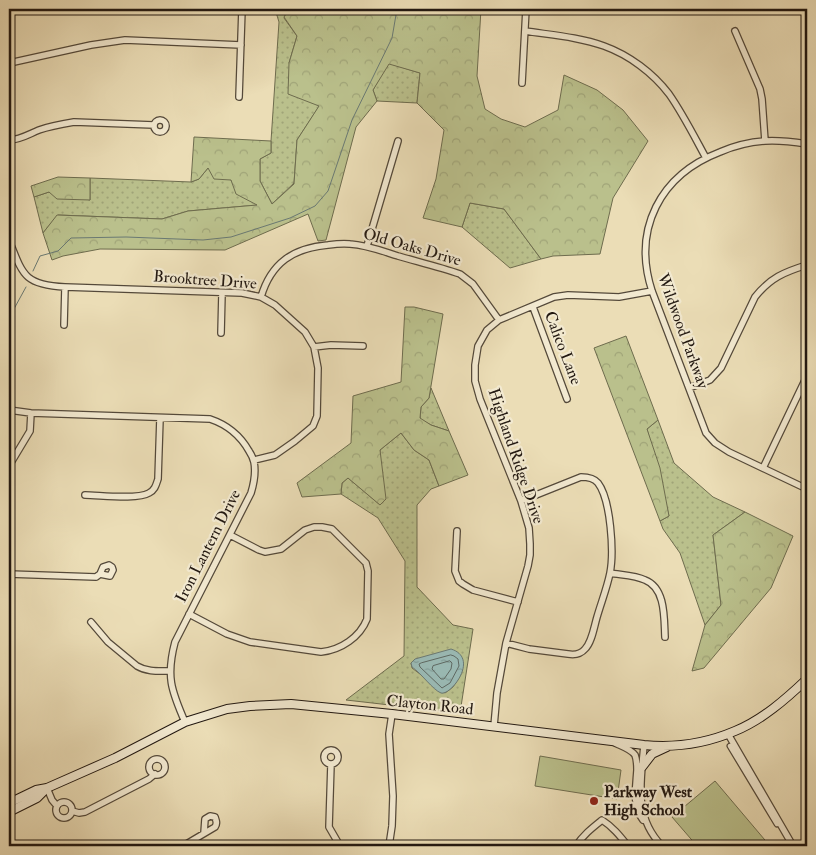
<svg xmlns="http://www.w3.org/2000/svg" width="816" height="855" font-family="'IM FELL Double Pica',serif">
	<defs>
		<pattern id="grass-dots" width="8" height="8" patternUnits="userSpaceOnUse" patternTransform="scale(1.25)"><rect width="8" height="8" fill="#bac08c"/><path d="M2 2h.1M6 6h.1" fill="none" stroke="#a0a478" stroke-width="1.8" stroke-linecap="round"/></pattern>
		<pattern id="forest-crowns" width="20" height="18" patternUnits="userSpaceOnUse" patternTransform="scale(1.25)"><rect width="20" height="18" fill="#bac08c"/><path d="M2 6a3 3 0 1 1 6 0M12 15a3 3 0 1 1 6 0" fill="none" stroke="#a0a478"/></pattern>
		<pattern id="water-ripples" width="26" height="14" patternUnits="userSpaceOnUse" patternTransform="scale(1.25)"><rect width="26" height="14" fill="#9abab5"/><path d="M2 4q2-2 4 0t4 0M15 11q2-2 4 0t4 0" fill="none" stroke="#849f9b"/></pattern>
	</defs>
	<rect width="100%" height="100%" fill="#ebddb6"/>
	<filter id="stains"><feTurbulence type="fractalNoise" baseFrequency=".004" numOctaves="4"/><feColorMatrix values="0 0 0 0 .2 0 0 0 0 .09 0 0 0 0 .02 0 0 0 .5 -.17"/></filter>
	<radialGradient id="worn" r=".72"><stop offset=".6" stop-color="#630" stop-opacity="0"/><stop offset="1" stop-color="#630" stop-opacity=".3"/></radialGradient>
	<!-- grass -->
	<path fill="url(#grass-dots)" stroke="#6e6c4e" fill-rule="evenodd" d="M275 9H289L284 18 297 36 289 63 320 105 297 140 294 183 272 204 260 181V159L271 153V141L279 22Z
		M388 63 420 73 417 103 377 101 373 90Z
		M208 168 231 180 258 205 188 211 162 219 58 215 43 233 34 197 49 192 90 200V178L191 182 199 179Z
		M470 203 504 209 541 259 510 268 462 227Z
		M431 388 449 431 431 425 420 419 421 407 429 398Z
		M658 420 674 463 713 497 745 512 713 535 721 605 705 625 680 553 663 529 660 521 669 516 647 429Z
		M401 433 414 450 429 460 439 486 431 489 417 505V587L453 625 473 629 460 713 346 700 404 656 405 561 378 518 341 494 342 483 348 478 379 504 380 450ZM411 663 461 674 453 687 445 693 412 668Z"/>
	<!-- forest -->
	<path fill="url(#forest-crowns)" stroke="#6e6c4e" d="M289 9H481L477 76 485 109 501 119 525 127 558 110 564 75 597 90 623 110 648 141 613 198 600 254 553 256 541 259 504 209 470 203 462 227 423 218 436 179 444 130 417 103 420 73 389 64 373 90 377 101 356 127 326 240 318 241 308 214 225 250 100 249 63 256 52 260 43 233 57 215 162 219 188 211 257 205 236 194 231 180 214 179 208 168 199 179 191 182 194 137 271 141V153L260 159V181L272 204 294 184 297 140 319 106 288 94 289 63 297 36 284 17Z
		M58 177 90 178V200L57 199 49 192 34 197 31 186Z
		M405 307H414L443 314 429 398 421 407 420 418 431 425 449 431 468 475 439 486 429 460 414 450 401 433 380 450 386 499 380 505 348 478 342 483 341 494 302 497 297 483 351 443 353 396 401 382Z
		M626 336 658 420 647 429 660 468 669 516 660 521 594 348Z
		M745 512 793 536 771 588 704 668 692 671 705 625 721 605 713 535Z"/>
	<!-- green -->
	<path fill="#bac08c" stroke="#6e6c4e" d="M540 756 621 770 617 799 535 786Z
		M715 781 770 846H697L672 817Z"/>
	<!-- water -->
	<path fill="url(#water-ripples)" stroke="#6a7973" d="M451 649C480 658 451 696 441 693 433 690 421 673 412 667L411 663 415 659Z"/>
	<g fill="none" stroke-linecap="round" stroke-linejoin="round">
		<!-- shore -->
		<path stroke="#5e6963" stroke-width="1" d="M451 655 454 656 458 659 459 666 450 683 442 688 420 667 419 664 421 663Z
			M450 661 452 663 451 669 444 679H441L432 669 433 666Z"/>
		<!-- stream -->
		<path stroke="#6a7973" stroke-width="1" d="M33 271 40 256 58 251 71 238 126 237 203 240 231 237 290 218 315 206 328 191 352 120 392 38 397 9
			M9 318 26 287"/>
		<defs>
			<path id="pedestrian" d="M730 746 777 824"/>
			<path id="minor" d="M525 31C551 35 579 37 604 46 629 55 653 73 669 94 683 114 694 136 706 158
				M735 31 760 89 762 99 765 141
				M9 65 14 62 91 45 125 40 241 45
				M522 83 526 9
				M239 97 242 9
				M154 126a6 6 0 1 1 12 0a6 6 0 1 1-12 0Z
				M9 140C20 140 29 134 39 130 50 126 62 124 74 122L154 125
				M807 144C794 142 779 140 765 141 750 142 734 146 720 152 660 175 632 229 652 291L706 433 715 443 729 452 807 489
				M9 240C23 275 24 285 65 287L242 293 261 297 275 305 305 332 314 347 318 368 317 416 313 426 295 441 275 455 254 460
				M367 246 398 141
				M261 297C271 263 293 248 328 245 335 244 343 243 350 244 367 245 382 251 398 256 419 262 440 267 460 274L473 284 499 320
				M533 307 567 399
				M64 325 65 287
				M221 333 222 293
				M314 347 331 345 363 346
				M689 388 710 380 721 368 755 297C770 278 784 272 807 265
				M9 410 31 413 210 419C228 425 240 435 249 451 251 454 253 458 254 462 256 472 254 483 251 493L175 642C166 676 171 690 185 722
				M9 466 30 431 31 413
				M763 468 807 376
				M85 495C99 495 138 500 149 493 155 490 156 485 158 479L160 418
				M457 531 455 571 459 581 463 584 473 590 518 602
				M610 573C621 575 635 575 645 580 666 588 664 619 665 637
				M9 574 96 577 100 574 110 576 113 570 112 567 109 565 103 567 100 574
				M189 614 227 634 250 642 321 652C341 650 360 637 367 619L368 571 366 563 332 529 322 527H314L305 530 281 549 265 552 259 550 230 535
				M91 622 108 642 137 666C147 672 158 671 170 671
				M506 643 529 649 568 654C574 655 580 655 585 649 592 642 594 627 597 617 601 603 607 588 610 573 614 553 611 500 598 483 594 478 587 477 581 477L521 501
				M494 726 497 693 506 643 528 566 530 555V544L529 528 521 501 480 399 475 381V365L478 346 487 330 499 320 554 297 568 295 619 297 652 291
				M728 734 793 846
				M615 743C621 746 631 749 635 755 637 760 637 765 637 770 636 787 632 806 643 820
				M644 745C641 782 633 816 662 846
				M324 757a7 7 0 1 1 14 0a7 7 0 1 1-14 0Z
				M149 767a8 8 0 1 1 16 0a8 8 0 1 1-16 0Z
				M331 764 329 827 340 846
				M47 788 52 800 57 806
				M56 810a8 8 0 1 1 16 0a8 8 0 1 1-16 0Z
				M72 811 79 813 85 812 149 779 155 774
				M183 846 215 827C218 823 216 821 215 817L210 816 205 819 204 833
				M389 846 392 826 393 796 389 734 392 714
				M576 846C583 835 592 828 602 820 613 827 620 836 628 846
				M650 846 657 841"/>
			<path id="secondary" d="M642 767 652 754 667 747
				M9 803 36 790 47 788 115 758 185 722 227 709 250 706 291 704 392 714 644 745C675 748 707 743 735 731 762 720 786 699 807 679
				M9 812 37 798 47 788"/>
		</defs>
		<!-- pedestrian casing -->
		<use href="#pedestrian" stroke="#54493a" stroke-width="7"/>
		<!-- minor casing -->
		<use href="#minor" stroke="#54493a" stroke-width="8"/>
		<!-- secondary casing -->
		<use href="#secondary" stroke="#221811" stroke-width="10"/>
		<!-- pedestrian -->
		<use href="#pedestrian" stroke="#f2e9d0" stroke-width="4.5"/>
		<!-- minor -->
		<use href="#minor" stroke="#f2e9d0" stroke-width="5.5"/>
		<!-- secondary -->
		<use href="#secondary" stroke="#f2e9d0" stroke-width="8"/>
	</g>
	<!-- markers -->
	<circle fill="#8f2418" stroke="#f2e9d0" stroke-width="2" cx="594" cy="801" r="5"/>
	<g text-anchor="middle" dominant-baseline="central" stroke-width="4.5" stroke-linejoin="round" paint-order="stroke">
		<!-- street labels -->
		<g font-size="16" fill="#221811" stroke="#f2e9d0">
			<text transform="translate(412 247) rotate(16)">Old Oaks Drive</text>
			<text transform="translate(205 280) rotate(4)">Brooktree Drive</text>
			<text transform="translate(683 331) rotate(70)">Wildwood Parkway</text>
			<text transform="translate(563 348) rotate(69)">Calico Lane</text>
			<text transform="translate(516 456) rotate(71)">Highland Ridge Drive</text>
			<text transform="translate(208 546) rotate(-63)">Iron Lantern Drive</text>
			<text transform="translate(430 705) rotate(6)">Clayton Road</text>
		</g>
		<!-- poi labels -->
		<g font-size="16" font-weight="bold" fill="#221811" stroke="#f2e9d0" text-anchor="start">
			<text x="604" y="792">Parkway West<tspan x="604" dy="18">High School</tspan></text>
		</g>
	</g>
	<!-- margin -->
	<rect width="816" height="855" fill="none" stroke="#ebddb6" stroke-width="30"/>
	<rect x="10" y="10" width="796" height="835" fill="none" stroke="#221811" stroke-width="2.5"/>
	<rect x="15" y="15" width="786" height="825" fill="none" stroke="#221811"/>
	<rect width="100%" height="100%" filter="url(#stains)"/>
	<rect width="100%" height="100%" fill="url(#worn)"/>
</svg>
